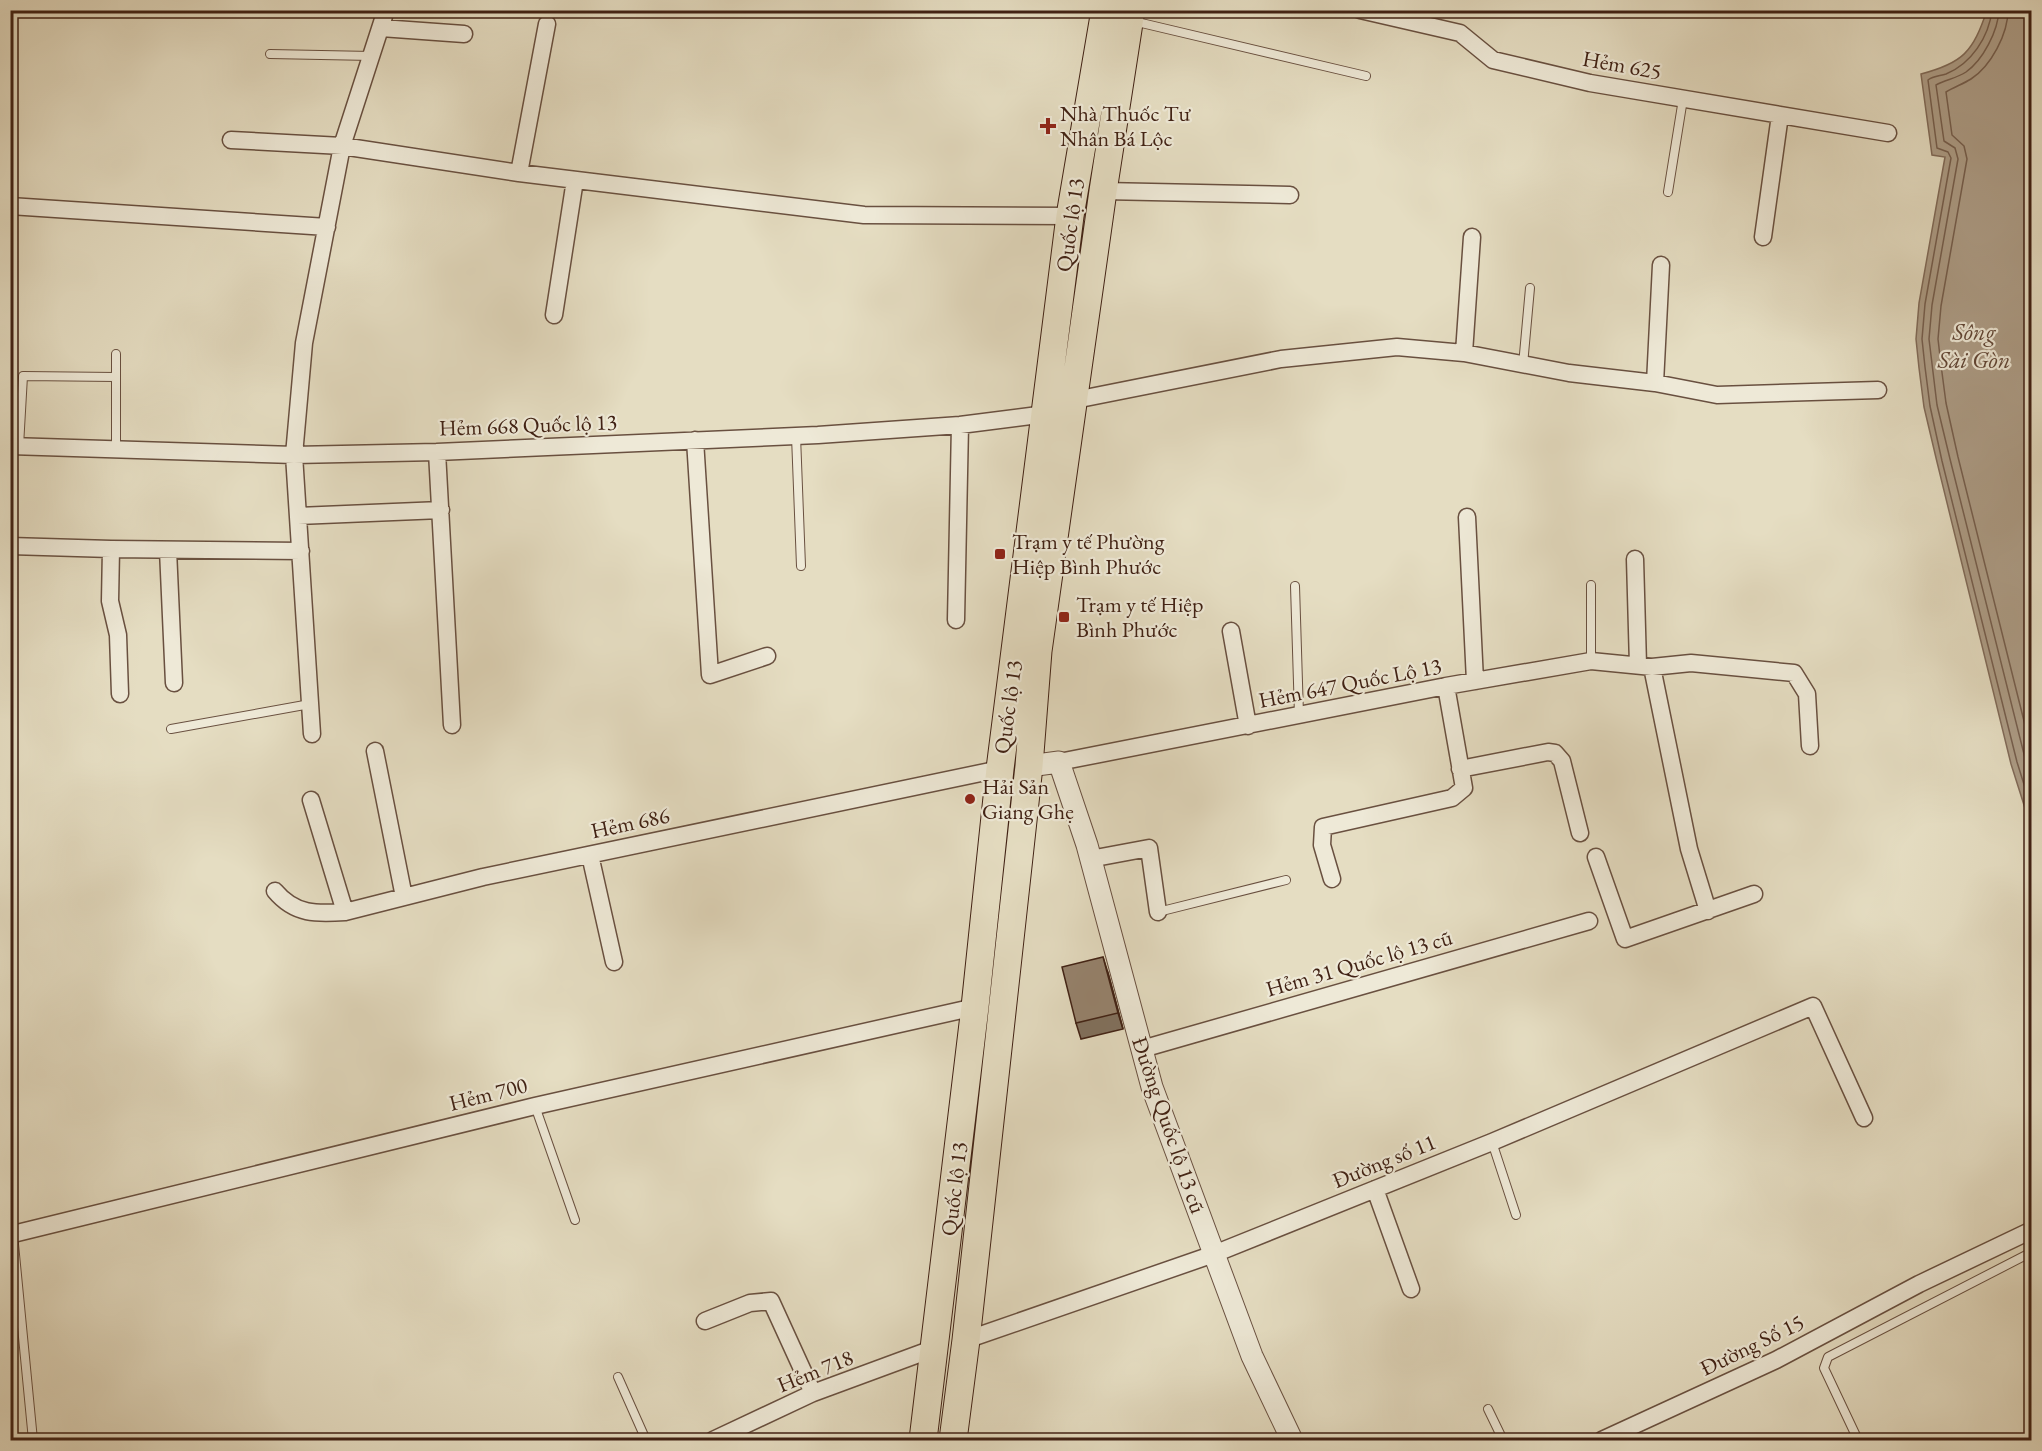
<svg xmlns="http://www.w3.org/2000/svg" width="2042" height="1451" font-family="'EB Garamond',serif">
	<rect width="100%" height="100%" fill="#e5ddc2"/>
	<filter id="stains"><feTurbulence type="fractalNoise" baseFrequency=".00333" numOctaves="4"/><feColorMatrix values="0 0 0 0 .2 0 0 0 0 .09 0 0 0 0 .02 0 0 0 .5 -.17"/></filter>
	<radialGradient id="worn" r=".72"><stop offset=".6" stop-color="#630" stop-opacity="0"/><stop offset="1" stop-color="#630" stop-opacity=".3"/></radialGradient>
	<!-- water -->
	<path fill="#ad9d87" stroke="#816b59" stroke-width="1.5" d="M1987 10 2031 11V827L2011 764 1937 462 1924 407 1919 368 1916 339 1919 303 1945 157 1932 155 1921 74C1963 63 1973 52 1987 10Z"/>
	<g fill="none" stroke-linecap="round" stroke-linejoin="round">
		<!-- shore -->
		<path stroke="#765f4e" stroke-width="1.5" d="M1992 10C1989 37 1971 64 1946 74 1940 76 1933 76 1928 80L1937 148 1948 152 1951 158 1925 304 1922 339 1925 367 1930 406 1942 461 2017 762 2032 810
			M1999 10C1998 31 1983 60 1966 72 1957 78 1945 80 1936 85L1944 141 1955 148 1958 159 1932 305 1929 339 1937 405 1950 459 2032 786
			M2008 10C2008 34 1991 66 1971 79 1963 84 1954 87 1946 92L1952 135 1964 146 1967 159 1941 306 1938 339 1941 365 1946 403 1958 457 2032 753"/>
		<defs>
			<path id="service" d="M1133 21 1366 76
				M270 54 372 56
				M1668 192 1683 99
				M116 354V449
				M1523 365 1530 288
				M796 436 801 566
				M19 446 23 376 116 377
				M1591 585V661
				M1295 586 1299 715
				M171 729 310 704
				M1158 912 1286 880
				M535 1106 575 1220
				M1492 1142 1516 1215
				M11 1234H13L33 1440
				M618 1377 646 1440
				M1488 1409 1503 1440
				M1858 1440 1824 1368 1828 1357 2032 1252"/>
			<path id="minor" d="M1360 10 1460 33 1493 60 1590 83 1888 133
				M381 28 464 34
				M231 140 342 146 519 173 864 215 1070 216
				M519 173 547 24
				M1103 191 1290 195
				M10 206 327 227
				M1763 237 1780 115
				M554 315 575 180
				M1464 353 1472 237
				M1655 383 1661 265
				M1075 400 1281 359 1397 347 1464 353 1569 373 1655 383 1717 395 1878 390
				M695 440 710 675 767 656
				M10 446 294 455 437 452 818 435 960 425 1046 414
				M437 452 452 725
				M298 516 441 510
				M1467 517 1475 681
				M10 546 111 549 301 551
				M111 549 110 601 118 635 120 694
				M168 550 174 683
				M1635 559 1638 665
				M956 620 960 425
				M1231 631 1248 726
				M1652 667 1689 849 1708 911
				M312 734 294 455 304 343 342 146 386 10
				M375 751 404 897
				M1059 762 1446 686 1591 661 1652 667 1691 663 1794 673 1807 694 1810 746
				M1460 769 1548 752 1555 753 1562 761 1580 833
				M311 800 345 912
				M590 855 614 962
				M1596 857 1625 939 1754 894
				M1090 859 1149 848 1158 912
				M1332 879 1322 845 1323 827 1452 798 1464 788 1446 686
				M275 891C295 915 317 914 345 912L483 877 1000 769
				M1142 1049 1589 921
				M1375 1189 1411 1289
				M13 1234 535 1106 975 1007
				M705 1321 750 1303 771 1301 813 1393
				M966 1340 1214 1254 1492 1142 1813 1006 1864 1118
				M713 1440 813 1393 935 1348
				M1602 1440 1776 1360 1919 1284 2032 1230"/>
			<path id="tertiary" d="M1029 766 1059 762 1087 845 1152 1087 1252 1356 1292 1440"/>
			<path id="trunk" d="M923 1440 975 1007 1000 769 1070 216 1105 10
				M953 1440 966 1340 1029 766 1038 651 1103 191 1131 10"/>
		</defs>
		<!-- service casing -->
		<use href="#service" stroke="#695040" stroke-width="10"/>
		<!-- minor casing -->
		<use href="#minor" stroke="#695040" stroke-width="19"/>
		<!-- tertiary casing -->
		<use href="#tertiary" stroke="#695040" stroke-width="23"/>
		<!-- trunk casing -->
		<use href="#trunk" stroke="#402114" stroke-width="29"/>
		<!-- service -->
		<use href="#service" stroke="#eee9d7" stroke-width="8"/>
		<!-- minor -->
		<use href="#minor" stroke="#eee9d7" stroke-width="16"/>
		<!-- tertiary -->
		<use href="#tertiary" stroke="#eee9d7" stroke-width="21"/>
		<!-- trunk -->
		<use href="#trunk" stroke="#e5ddc2" stroke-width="27"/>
	</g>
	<!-- wall -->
	<path fill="#81715f" stroke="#402114" stroke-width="1.5" d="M1108 973 1123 1029 1081 1039 1076 1023Z"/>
	<!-- shaded-wall -->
	<path fill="#695c4d" stroke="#402114" stroke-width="1.5" d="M1103 957 1108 973 1123 1029 1118 1013Z"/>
	<!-- building -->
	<path fill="#96836e" stroke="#402114" stroke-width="1.5" d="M1103 957 1118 1013 1076 1023 1062 967Z"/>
	<!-- markers -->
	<g fill="#8f2418" stroke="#eee9d7" stroke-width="2">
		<path d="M1045 117h6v6h6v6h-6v6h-6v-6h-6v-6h6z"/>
		<rect x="994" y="548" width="12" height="12" rx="3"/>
		<rect x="1058" y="611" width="12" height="12" rx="3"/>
		<circle cx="970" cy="799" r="6"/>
	</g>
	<g text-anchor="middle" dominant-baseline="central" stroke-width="4.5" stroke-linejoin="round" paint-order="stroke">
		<!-- street labels -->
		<g font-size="22" fill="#402114" stroke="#eee9d7">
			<text transform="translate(1622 65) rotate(10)">Hẻm 625</text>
			<text transform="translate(1070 225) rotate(-82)">Quốc lộ 13</text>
			<text transform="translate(528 425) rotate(-2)">Hẻm 668 Quốc lộ 13</text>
			<text transform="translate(1350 683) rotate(-11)">Hẻm 647 Quốc Lộ 13</text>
			<text transform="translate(1008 707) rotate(-82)">Quốc lộ 13</text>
			<text transform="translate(630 823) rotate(-12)">Hẻm 686</text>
			<text transform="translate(1359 963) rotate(-16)">Hẻm 31 Quốc lộ 13 cũ</text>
			<text transform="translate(488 1094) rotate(-14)">Hẻm 700</text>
			<text transform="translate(1169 1125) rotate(71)">Đường Quốc lộ 13 cũ</text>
			<text transform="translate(1384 1161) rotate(-22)">Đường số 11</text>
			<text transform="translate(954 1189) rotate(-83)">Quốc lộ 13</text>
			<text transform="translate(1752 1345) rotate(-26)">Đường Số 15</text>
			<text transform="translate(815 1371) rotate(-22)">Hẻm 718</text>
		</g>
		<!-- poi labels -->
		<g font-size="22" fill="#402114" stroke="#eee9d7" text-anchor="start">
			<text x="1060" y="113">Nhà Thuốc Tư<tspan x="1060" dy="25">Nhân Bá Lộc</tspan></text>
			<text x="1012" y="541">Trạm y tế Phường<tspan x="1012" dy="25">Hiệp Bình Phước</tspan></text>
			<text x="1076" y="604">Trạm y tế Hiệp<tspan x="1076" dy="25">Bình Phước</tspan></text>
			<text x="982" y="786">Hải Sản<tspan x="982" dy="25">Giang Ghẹ</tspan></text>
		</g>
		<!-- water labels -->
		<g font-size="24" font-style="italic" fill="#614636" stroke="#eee9d7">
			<text x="1974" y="331">Sông<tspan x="1974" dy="28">Sài Gòn</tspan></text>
		</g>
	</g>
	<!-- margin -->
	<rect width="2042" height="1451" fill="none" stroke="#e5ddc2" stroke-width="36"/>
	<rect x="12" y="12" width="2018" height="1427" fill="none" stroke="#402114" stroke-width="3"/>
	<rect x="18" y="18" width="2006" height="1415" fill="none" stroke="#402114" stroke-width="1.5"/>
	<rect width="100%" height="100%" filter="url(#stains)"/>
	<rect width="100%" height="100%" fill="url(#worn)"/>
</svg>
